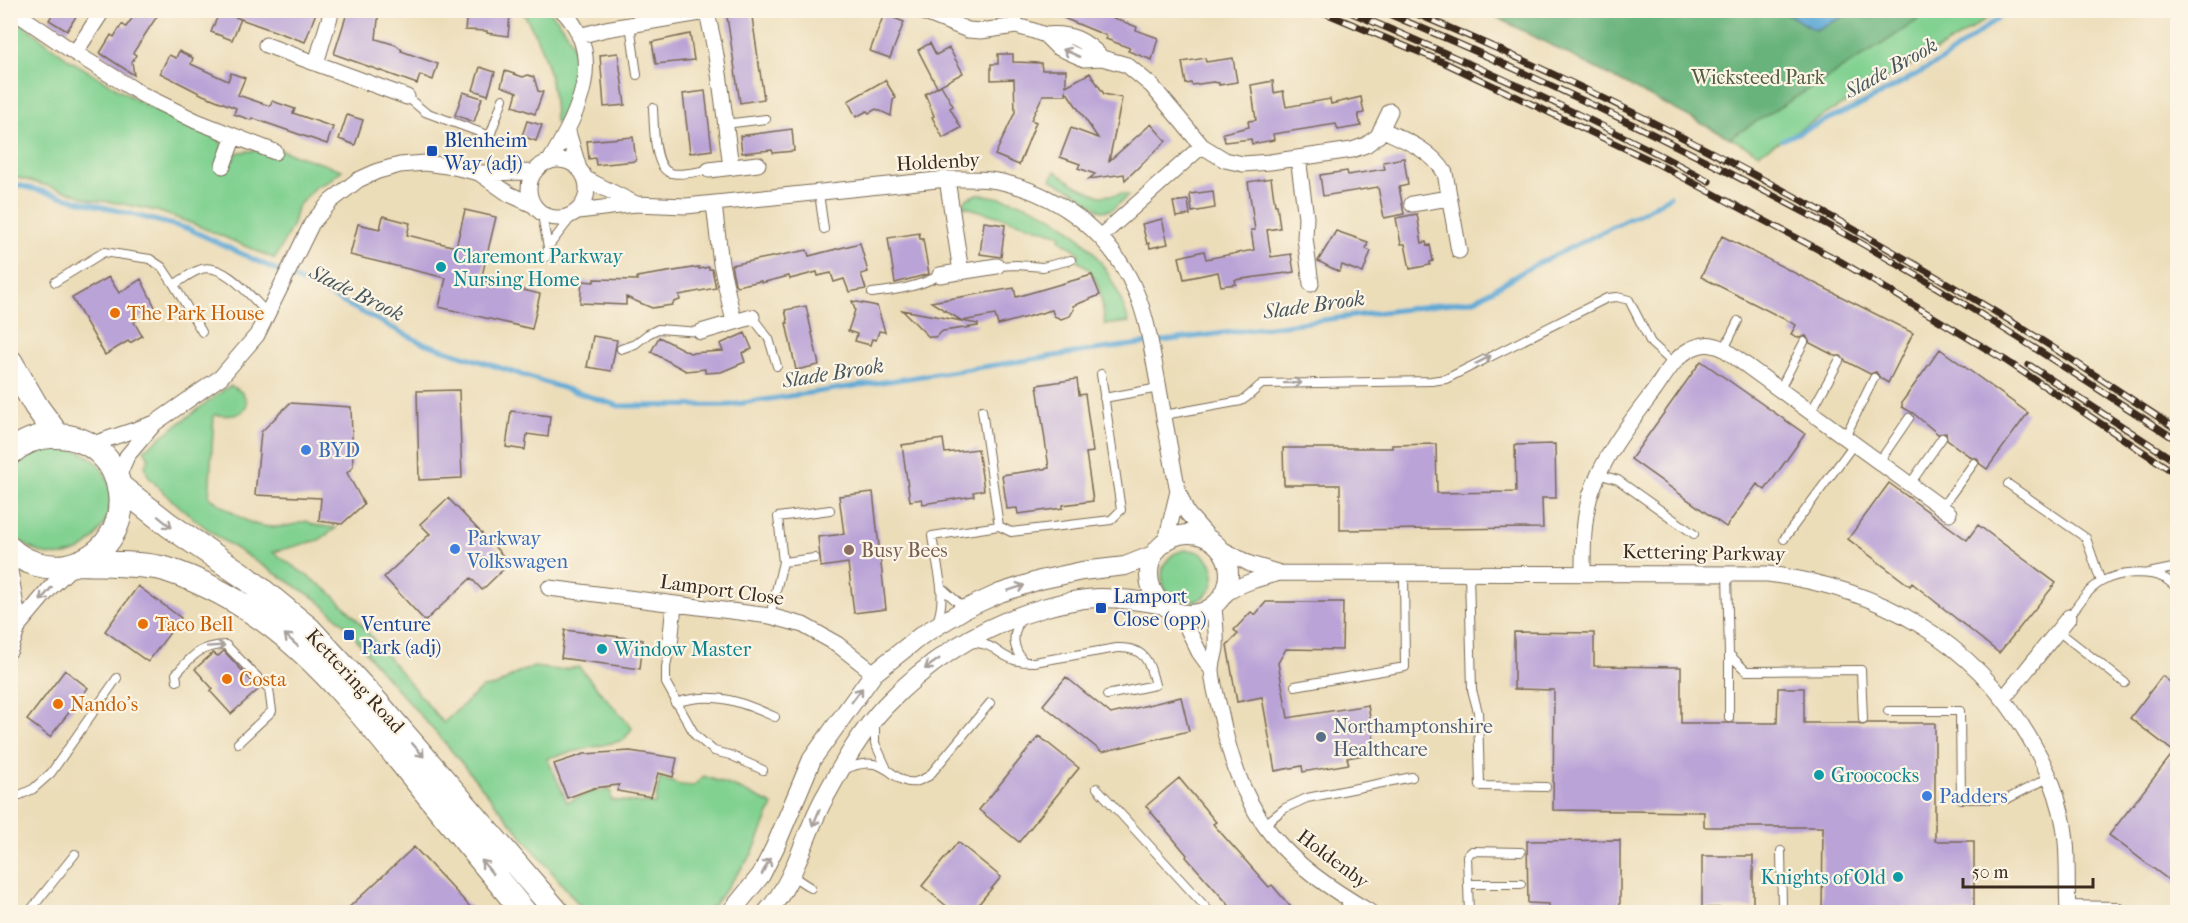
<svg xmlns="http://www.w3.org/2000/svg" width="2188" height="923" font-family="'IM FELL French Canon',serif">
	<rect width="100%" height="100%" fill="#fcf5e5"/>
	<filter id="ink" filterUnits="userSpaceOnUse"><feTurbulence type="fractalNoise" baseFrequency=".0167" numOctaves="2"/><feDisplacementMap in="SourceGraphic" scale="12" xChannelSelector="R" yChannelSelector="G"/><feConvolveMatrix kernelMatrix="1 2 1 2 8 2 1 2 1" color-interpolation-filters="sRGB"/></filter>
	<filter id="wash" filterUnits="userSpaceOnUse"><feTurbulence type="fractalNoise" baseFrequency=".008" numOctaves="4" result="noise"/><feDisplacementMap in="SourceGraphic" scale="24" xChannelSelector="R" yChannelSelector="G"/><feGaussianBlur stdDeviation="1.35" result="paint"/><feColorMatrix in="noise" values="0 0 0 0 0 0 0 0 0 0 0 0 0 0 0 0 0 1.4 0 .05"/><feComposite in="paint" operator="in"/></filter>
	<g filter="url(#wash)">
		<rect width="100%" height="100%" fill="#ecddb9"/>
		<!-- green -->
		<path fill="#81d191" stroke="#5e7e58" stroke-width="1.5" d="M522 11H549C568 28 580 53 576 79 574 95 565 110 558 123L555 122C555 82 543 44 522 11Z
			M1485 11H1998L1956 39 1759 153Z
			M10 15 71 61 140 102 194 129 214 135 222 144V151L233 160 237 153 241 152 274 148 342 170 327 182 315 187 297 207 293 224 275 259 196 225 157 211 118 203 92 200 70 192 11 176Z
			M1055 171 1077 186 1100 196 1124 194 1128 196 1111 210 1101 211 1076 192 1051 180Z
			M977 194C1058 203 1105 246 1129 322L1105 325C1102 303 1101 271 1077 261L1079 252 1060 240 1061 235 963 206 966 199Z
			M231 386C249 392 253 411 234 415 228 416 220 415 214 415L209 497C247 522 260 536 307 521L314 525 336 528 319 540 273 552 329 591 355 617 443 723 482 688 496 686 519 672 534 667 559 670 579 667 632 728 624 740 547 758 567 802 595 791 611 790V800L655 804 660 778 680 785 693 786 704 776 740 789 773 805 752 854 714 905 703 912H585L445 743 374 663 349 629 318 600 222 540 197 521 166 495 148 476 145 465 149 458 144 450 225 389Z
			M46 446C57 448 73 448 83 453 150 488 81 605 11 532L10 470C19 457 32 451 46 446Z
			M1162 576a26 26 0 1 1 52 0a26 26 0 1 1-52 0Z"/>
		<!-- forest -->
		<path fill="#68b37b" stroke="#526e4c" stroke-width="1.5" d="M1485 11H1782L1815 30 1856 11H1931L1882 44 1730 138Z"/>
		<!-- water -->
		<path fill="#5da8d5" stroke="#4c697a" stroke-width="1.5" d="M1782 11H1856L1815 30Z"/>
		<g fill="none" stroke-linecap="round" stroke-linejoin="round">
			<!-- stream -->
			<path stroke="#5da8d5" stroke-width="5" d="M1782 140 1863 104 1944 59 2009 10
				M10 183 189 229 321 291 420 342 619 406 730 405 1094 350 1475 300 1531 267 1647 210 1670 196"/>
		</g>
		<g id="blocks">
			<!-- building -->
			<path fill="#b9a3d7" d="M55 10H80L67 31 49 20Z
				M138 10H161L133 53 136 55 132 62 134 75 100 53 111 35 114 37 122 24 126 27Z
				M222 10H317L305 42 232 16 241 19 232 40 211 32 220 11Z
				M348 10H379L376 39 396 45 402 50 401 51 438 64 433 80 420 75 417 84 334 54Z
				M726 10H751L764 99 740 103Z
				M1044 10H1093L1137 27 1136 30 1158 38 1152 60 1128 51 1130 48 1106 39 1107 36Z
				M467 11 510 15 508 36 487 33V31L465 30Z
				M884 14 904 22 890 58 870 51Z
				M690 34 694 60 656 64 652 42Z
				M930 43 936 55 949 48 963 73 937 87 918 50Z
				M179 51 193 58 191 64 228 81 231 73 245 78 238 95 270 106 272 101 295 109 293 113 333 127 327 144 252 118 251 120 234 114 236 108 203 95 160 73 169 55 176 58Z
				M618 53 625 105 604 107 600 55Z
				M998 54H1013V62L1041 63 1042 70H1066V86L1090 73 1104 94 1122 98 1109 161 1151 124 1166 141 1125 180 1124 174 1089 179 1095 174 1078 168 1080 164 1060 157 1071 128 1098 138 1066 91V95H1043L1031 120 1036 122 1019 165 995 155 1015 112 1014 79 991 80V64H998Z
				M1205 58 1206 62 1233 58 1237 82 1219 85V83L1213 82 1192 85 1191 83 1186 84 1182 62Z
				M480 67 495 72 488 95 473 90Z
				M505 71 523 77 528 75 534 77 538 91 543 92 535 114 513 106 517 92 501 86Z
				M885 80 896 98 893 100 891 116 876 109 869 113 867 111 856 117 848 101Z
				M1273 81 1274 93 1283 91 1286 107 1330 99 1331 104 1361 97 1364 113 1358 114 1361 126 1338 130 1336 124 1273 134 1274 140 1252 144 1251 139 1225 142 1223 133 1249 127 1248 121 1256 120 1251 85Z
				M941 85 953 106 950 108 961 128 943 138 932 117 934 116 925 94Z
				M705 91 712 150 690 153 683 94Z
				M463 92 482 98 474 122 455 115Z
				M347 115 363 120 355 145 339 139Z
				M527 121 542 125 536 141 522 136Z
				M792 129 794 151 773 153 772 150 742 153 740 136Z
				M633 137 636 161 596 165 595 158 589 159 587 141Z
				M1404 158 1408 185 1399 187 1404 214 1384 218 1378 187 1323 196 1320 175 1347 171 1348 175 1385 169 1383 162Z
				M1271 178 1275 205H1277L1280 228 1267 230 1271 257 1291 254 1294 272 1235 280 1236 284 1221 286 1218 272 1184 279 1179 257 1204 251 1206 259 1254 250 1251 230H1255L1248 182Z
				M1213 191 1215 208 1192 212 1190 194Z
				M1188 200 1190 215 1176 217 1173 202Z
				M465 210 496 217 481 280 540 294 532 329 439 307 446 278 350 255 358 224 380 229 383 216 410 223 407 235 456 247Z
				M1417 214 1422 243 1426 242 1427 246 1430 245 1433 261 1430 262V265L1410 269 1405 244H1401L1396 218Z
				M1162 219 1168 244 1150 248 1149 243 1147 244 1142 224Z
				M984 222 1005 225 1001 257 980 254Z
				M1336 231 1368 242 1366 249 1371 251 1363 273 1342 265 1339 272 1318 261Z
				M919 233 920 239H923L929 274 895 283 888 238Z
				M1722 236 1913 333 1888 383 1880 378 1876 372 1870 374 1845 361 1841 356H1835L1810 343 1806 336 1799 338 1791 334 1796 325 1701 277Z
				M860 243 868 272 861 274 866 289 849 292 844 279 834 282 831 273 818 276 817 272 790 279 789 276 761 283V281L737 286 735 284 731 265 807 250 809 256Z
				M699 267V269L709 267V269H712L716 288 679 295 680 300 674 302 672 305 652 308 626 297V305L580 303 582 281 594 282V279L637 280V277Z
				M1092 275 1100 295 1073 306 1074 309 1070 316 1061 319 1054 316 1052 310 998 325 995 315 962 321 978 324V326L943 331 935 337H929L902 310 962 321 931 302 1014 288 1016 297Z
				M109 277 119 293 141 279 156 309 134 322 142 336 130 343 128 341 105 355 72 298Z
				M852 301 877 306 885 332 879 331 876 340 872 339 870 345 855 341 857 334 848 331 855 310Z
				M806 306 819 365 796 370 786 323H788L785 310Z
				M745 333 752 349 742 353 745 362 721 372 705 373V369L686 371 651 352 659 337 690 353 723 351 720 344Z
				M593 336 617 340 611 371 587 367Z
				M1940 349 2028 413 1987 469 1980 464 1977 458H1972L1947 440 1946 433 1938 434 1913 413 1902 407V402Z
				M1701 361 1805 434 1765 490 1757 484 1726 527 1631 459Z
				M1077 379 1079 395 1085 394 1093 452 1086 453 1093 501 1063 505V508L1018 514 1017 508 1007 509 1002 475 1049 468 1037 385Z
				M459 390 462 478 419 480 417 391Z
				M290 403 351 407 353 467 347 473 364 504 342 524 319 521 321 498 255 495 261 432Z
				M511 411 550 416 548 437 527 434 525 450 506 447Z
				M943 439 945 453 978 449 984 490 973 492 974 496 923 504 922 499 910 501 902 445Z
				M1436 444 1437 493 1516 492 1515 445 1555 444 1556 498H1542L1543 528 1340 530V485H1284L1283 448H1392V445Z
				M1889 483 1967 540 1978 525 2056 583 1999 653 1912 583 1910 586 1848 539Z
				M873 492 886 609 854 613 848 563 821 567 818 537 844 534 839 496Z
				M448 498 510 563 482 590 471 578 425 621 384 577 430 534 420 524Z
				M138 586 181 618 148 662 105 631Z
				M1266 602H1343L1342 650 1286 649 1278 663 1288 718 1368 705 1376 753 1347 758 1349 764 1303 772 1302 766 1275 771 1262 697 1237 702 1227 645 1238 634 1234 630 1251 612 1255 615Z
				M565 630 643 640 640 669 561 658Z
				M1514 632 1594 633V666L1681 667V723H1777L1778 688H1804V723H1859L1863 725 1867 723H1935V841H1974V912H1822L1823 827H1704V812L1553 810 1554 690 1514 689Z
				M224 651 259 689 231 714 210 691 213 689 195 669 213 653 218 656Z
				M65 670 88 688 50 737 27 720Z
				M2162 676 2178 688V887L2109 835 2174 752 2130 718Z
				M1066 677 1111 714 1181 697 1189 731 1102 752 1043 705Z
				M1039 736 1079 768 1019 842 979 810Z
				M630 751 677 758 673 777 658 773 651 797 617 791 619 785 594 788 567 798 554 764 584 754Z
				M1179 778 1216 822 1213 824 1269 887 1272 885 1295 912H1235L1186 857 1187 855 1146 806Z
				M1620 840V912H1549V904L1528 903 1527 841Z
				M958 842 1001 877 972 912H954L922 886Z
				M414 847 475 912H344Z
				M1702 856H1753V908H1702Z"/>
		</g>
	</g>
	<g filter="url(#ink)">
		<use href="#blocks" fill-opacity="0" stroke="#796954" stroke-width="1.5"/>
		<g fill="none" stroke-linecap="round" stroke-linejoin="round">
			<defs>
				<path id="service" d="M630 24 637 75
					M1016 26 1021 10
					M407 97 425 112 490 136 503 99
					M653 108C654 123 653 169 671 173 682 176 698 171 709 170
					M725 124 766 119
					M819 193 824 229
					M542 215 548 247 546 257
					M548 247 573 215
					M997 266 1017 265 1043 267 1071 260
					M55 282 104 252 150 259 162 267 174 285C182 280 190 273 199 270 223 260 252 298 268 314
					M174 285 202 332
					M872 293C897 290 918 287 940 275
					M752 317 769 339 777 366
					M621 349 635 344 648 334 658 329 701 332
					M1724 349 1738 321
					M1780 389 1804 342
					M1104 398 1159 388
					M982 410 999 526
					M1811 412 1839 361
					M1164 415 1241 401C1249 397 1254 390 1262 384L1431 381 1446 379 1607 298 1617 297 1629 300 1651 343 1674 364
					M1845 437 1874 378
					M1879 462 1909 418
					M1598 474 1618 480 1694 534
					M1910 484 1942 438
					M2008 484 2086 538 2101 582
					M1941 508 1974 463
					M1784 539 1854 444
					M783 562 815 558
					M1469 573 1472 690 1478 712 1480 786 1546 787
					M1727 573 1729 654 1746 671 1861 670 1863 719
					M2148 573 2178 567
					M943 589 964 608
					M770 616 783 562 778 517 830 510
					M2069 617C2078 605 2087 590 2101 582 2118 572 2149 570 2166 579 2170 582 2174 586 2178 588
					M1020 620C1012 636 1012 647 1024 662
					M937 622C948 595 936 565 932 536L999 526 1011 532 1111 520 1121 510 1101 374
					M2058 631 2125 683
					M973 643C996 644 996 654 1014 660 1020 662 1027 662 1034 662L1117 648C1145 647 1149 661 1155 685L1107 695
					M670 645 666 667V683L695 735 714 751 730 755 763 770
					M1729 654V718
					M177 681 176 674C193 655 199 646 226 645L269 689 272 711 238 743
					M1295 686 1405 667 1404 573
					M675 703C714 691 740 701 775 717
					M1888 711H1960L1961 799H2007L2050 777
					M875 724V743L886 767
					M844 770C887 749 892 786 915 782 919 781 925 778 929 776L990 703
					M1097 788 1210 912
					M10 796 20 795 33 789 51 773 117 678
					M1264 825 1285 808 1307 798 1412 777
					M791 875 811 888
					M1468 884H1521
					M2067 905 2116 906 2125 912
					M29 912 75 854
					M1343 912 1349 900
					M1469 912 1467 856 1472 851 1521 852
					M1776 912 1782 905 1781 851"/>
				<path id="minor" d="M12 10 75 53 143 95 196 121 275 152
					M706 10C720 62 724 115 731 167
					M918 10 968 30 981 31 1016 26 1031 30 1045 35 1057 47 1084 59 1102 58 1127 65 1152 86 1202 146 1225 160 1243 164 1270 162 1352 150 1366 145 1378 136 1390 111
					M1045 35C1070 32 1086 40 1102 58
					M579 36 606 29 706 12
					M266 45 407 97
					M75 53 103 10
					M316 63 332 10
					M1381 129C1405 140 1431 150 1445 173L1459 251
					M568 132 579 169
					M1298 158 1306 217 1305 238 1311 284
					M529 189a29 29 0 1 1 58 0a29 29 0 1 1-58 0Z
					M549 162C577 117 608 56 562 10
					M223 166 234 136
					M709 170 758 164
					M479 173 509 194 533 205
					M586 179 636 204
					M947 179 961 272
					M714 204 721 264 734 322
					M1412 204 1449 198
					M578 211 636 204 686 206 947 179C967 179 987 178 1006 183 1063 197 1112 236 1135 290 1148 319 1152 352 1158 383 1164 419 1171 455 1178 491L1187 513 1210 539
					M1101 236 1202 146
					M940 275 997 266
					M701 332 752 317
					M90 445 155 423
					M117 479 127 456 155 423 221 377 257 335 312 223 331 201 358 180 378 171 400 165 425 163 454 167 479 173 533 172
					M1166 541 1178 491
					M1220 548 1250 564 1280 573 1768 574C1878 588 1972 639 2029 737 2042 759 2054 783 2060 808 2070 842 2066 878 2068 912
					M10 570 19 625
					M1583 573C1583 548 1583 521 1590 496 1603 456 1629 424 1654 391 1664 377 1674 358 1689 350 1702 343 1711 343 1724 349L1949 513
					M549 588 770 616 803 625 837 644 874 673
					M1224 595C1241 583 1260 578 1280 573
					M1214 606C1215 620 1217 634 1216 648 1215 655 1212 663 1212 670 1213 688 1220 707 1223 724 1245 823 1286 863 1370 912
					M1180 613 1199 652 1212 670
					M670 645 674 604
					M10 650 19 625 51 587 75 564
					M2004 698 2069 617"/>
				<path id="tertiary" d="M1149 574a40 40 0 1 1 80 0a40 40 0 1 1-80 0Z
					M731 912 761 875 775 847 812 759 874 673 922 635 965 609 1000 593 1040 580 1082 571 1125 566 1153 555
					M767 912C797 879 804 833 826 795 843 764 862 730 886 705 930 659 982 626 1043 608 1061 603 1081 598 1101 598 1122 598 1143 601 1164 605"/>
				<path id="primary" d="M10 361 36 406 58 436
					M10 453C22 443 37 436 52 436 134 433 147 550 66 566 47 569 24 563 10 549
					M119 486 169 525 248 579 309 629 377 703 557 912
					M79 563C102 564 144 563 165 569 277 605 341 688 412 775 449 821 487 867 524 912"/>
			</defs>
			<!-- service casing -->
			<use href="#service" stroke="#796954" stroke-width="10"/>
			<!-- minor casing -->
			<use href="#minor" stroke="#796954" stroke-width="17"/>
			<!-- tertiary casing -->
			<use href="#tertiary" stroke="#796954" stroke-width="20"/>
			<!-- primary casing -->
			<use href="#primary" stroke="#796954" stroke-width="26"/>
			<!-- service -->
			<use href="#service" stroke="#fff" stroke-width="8"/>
			<!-- minor -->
			<use href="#minor" stroke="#fff" stroke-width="15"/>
			<!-- tertiary -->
			<use href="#tertiary" stroke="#fff" stroke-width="18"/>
			<!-- primary -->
			<use href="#primary" stroke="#fff" stroke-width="24"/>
			<defs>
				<path id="rail" d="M1318 10 1443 62 1656 163 1840 261 2005 360 2178 475
					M1345 10C1469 62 1591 117 1709 181
					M1379 10C1541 77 1699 154 1852 238 1964 301 2071 371 2178 441
					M1407 10C1621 98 1825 208 2022 328 2075 361 2126 396 2178 430
					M2029 365 2178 463"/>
			</defs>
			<!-- rail casing -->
			<use href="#rail" stroke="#3b2a1e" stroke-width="7"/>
			<!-- rail -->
			<use href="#rail" stroke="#fcf5e5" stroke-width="4.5" stroke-dasharray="14" stroke-linecap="butt"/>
		</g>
		<!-- one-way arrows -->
		<defs><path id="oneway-shaft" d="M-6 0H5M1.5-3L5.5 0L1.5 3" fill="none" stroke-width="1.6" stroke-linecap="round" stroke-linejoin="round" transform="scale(1.5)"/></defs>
		<g stroke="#a79f9a">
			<use href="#oneway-shaft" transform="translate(1071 53) rotate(-156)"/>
			<use href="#oneway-shaft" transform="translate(1483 360) rotate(-27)"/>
			<use href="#oneway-shaft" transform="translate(1293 383) rotate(-1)"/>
			<use href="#oneway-shaft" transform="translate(165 522) rotate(39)"/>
			<use href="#oneway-shaft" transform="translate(1016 588) rotate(-18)"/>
			<use href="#oneway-shaft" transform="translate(46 594) rotate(130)"/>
			<use href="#oneway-shaft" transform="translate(291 640) rotate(-138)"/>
			<use href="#oneway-shaft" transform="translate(216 646) rotate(-4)"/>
			<use href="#oneway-shaft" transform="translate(932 664) rotate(145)"/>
			<use href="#oneway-shaft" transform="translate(857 695) rotate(-53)"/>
			<use href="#oneway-shaft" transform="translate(418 750) rotate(49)"/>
			<use href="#oneway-shaft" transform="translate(816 818) rotate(113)"/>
			<use href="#oneway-shaft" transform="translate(766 866) rotate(-63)"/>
			<use href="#oneway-shaft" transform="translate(487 867) rotate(-129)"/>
		</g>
	</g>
	<!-- markers -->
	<g fill="#1a4fb4" stroke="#fcf5e5" stroke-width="2">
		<rect x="426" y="145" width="12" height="12" rx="3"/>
		<rect x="1095" y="602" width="12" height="12" rx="3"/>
		<rect x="343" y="629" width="12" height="12" rx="3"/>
	</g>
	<g fill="#0f9aa8" stroke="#fcf5e5" stroke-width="2">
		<circle cx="441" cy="267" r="6"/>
		<circle cx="602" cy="649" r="6"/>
		<circle cx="1819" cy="775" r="6"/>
		<circle cx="1898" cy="877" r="6"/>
	</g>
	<g fill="#e8710a" stroke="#fcf5e5" stroke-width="2">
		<circle cx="115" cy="313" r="6"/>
		<circle cx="143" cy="624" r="6"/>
		<circle cx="227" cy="679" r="6"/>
		<circle cx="58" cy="704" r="6"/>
	</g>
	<g fill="#3f7fe0" stroke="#fcf5e5" stroke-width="2">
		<circle cx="306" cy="450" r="6"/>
		<circle cx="455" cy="549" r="6"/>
		<circle cx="1927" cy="796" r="6"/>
	</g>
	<circle fill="#8d6e63" stroke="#fcf5e5" stroke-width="2" cx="849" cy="550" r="6"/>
	<circle fill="#5c6f8a" stroke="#fcf5e5" stroke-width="2" cx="1321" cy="737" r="6"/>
	<g text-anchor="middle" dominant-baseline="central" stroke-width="4.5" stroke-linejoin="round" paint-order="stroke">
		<!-- park labels -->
		<g font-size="20" fill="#505c40" stroke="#fcf5e5">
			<text x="1758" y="77">Wicksteed Park</text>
		</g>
		<!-- transit labels -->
		<g font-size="20" fill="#164399" stroke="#fcf5e5" text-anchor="start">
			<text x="444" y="140">Blenheim<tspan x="444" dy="23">Way (adj)</tspan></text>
			<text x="1113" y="596">Lamport<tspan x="1113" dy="23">Close (opp)</tspan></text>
			<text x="361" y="624">Venture<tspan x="361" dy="23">Park (adj)</tspan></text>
		</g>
		<!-- street labels -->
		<g font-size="20" fill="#3b2a1e" stroke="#fcf5e5">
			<text transform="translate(938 162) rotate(-3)">Holdenby</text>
			<text transform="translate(1704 553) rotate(1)">Kettering Parkway</text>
			<text transform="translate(722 590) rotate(8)">Lamport Close</text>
			<text transform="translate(355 681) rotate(47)">Kettering Road</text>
			<text transform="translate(1333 859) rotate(37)">Holdenby</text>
		</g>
		<!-- culture labels -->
		<g font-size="20" fill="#0d838f" stroke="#fcf5e5" text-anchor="start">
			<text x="453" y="256">Claremont Parkway<tspan x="453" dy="23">Nursing Home</tspan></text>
			<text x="614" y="649">Window Master</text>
			<text x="1831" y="775">Groococks</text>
			<text x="1886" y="877" text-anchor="end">Knights of Old</text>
		</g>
		<!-- food labels -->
		<g font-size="20" fill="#c56008" stroke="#fcf5e5" text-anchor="start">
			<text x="127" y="313">The Park House</text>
			<text x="155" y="624">Taco Bell</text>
			<text x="239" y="679">Costa</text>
			<text x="70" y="704">Nando's</text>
		</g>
		<!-- shop labels -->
		<g font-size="20" fill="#366cbe" stroke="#fcf5e5" text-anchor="start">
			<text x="318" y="450">BYD</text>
			<text x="467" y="538">Parkway<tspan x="467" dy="23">Volkswagen</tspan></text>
			<text x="1939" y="796">Padders</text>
		</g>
		<!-- education labels -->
		<g font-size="20" fill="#785e54" stroke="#fcf5e5" text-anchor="start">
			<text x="861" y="550">Busy Bees</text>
		</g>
		<!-- service labels -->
		<g font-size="20" fill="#4e5e75" stroke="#fcf5e5" text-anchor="start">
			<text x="1333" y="726">Northamptonshire<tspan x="1333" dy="23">Healthcare</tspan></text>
		</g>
		<!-- water labels -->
		<g font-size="21" font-style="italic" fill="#47565e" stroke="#fcf5e5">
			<text transform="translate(1891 68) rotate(-29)">Slade Brook</text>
			<text transform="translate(357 293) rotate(26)">Slade Brook</text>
			<text transform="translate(1314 305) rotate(-8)">Slade Brook</text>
			<text transform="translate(833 373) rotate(-9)">Slade Brook</text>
		</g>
	</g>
	<!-- margin -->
	<rect width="2188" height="923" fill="none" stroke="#fcf5e5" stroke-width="36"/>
	<!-- scale -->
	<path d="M1963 878v9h130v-9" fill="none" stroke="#3b2a1e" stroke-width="3"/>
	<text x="1972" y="878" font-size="18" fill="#3b2a1e" stroke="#fcf5e5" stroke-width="4.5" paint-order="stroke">50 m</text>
</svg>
